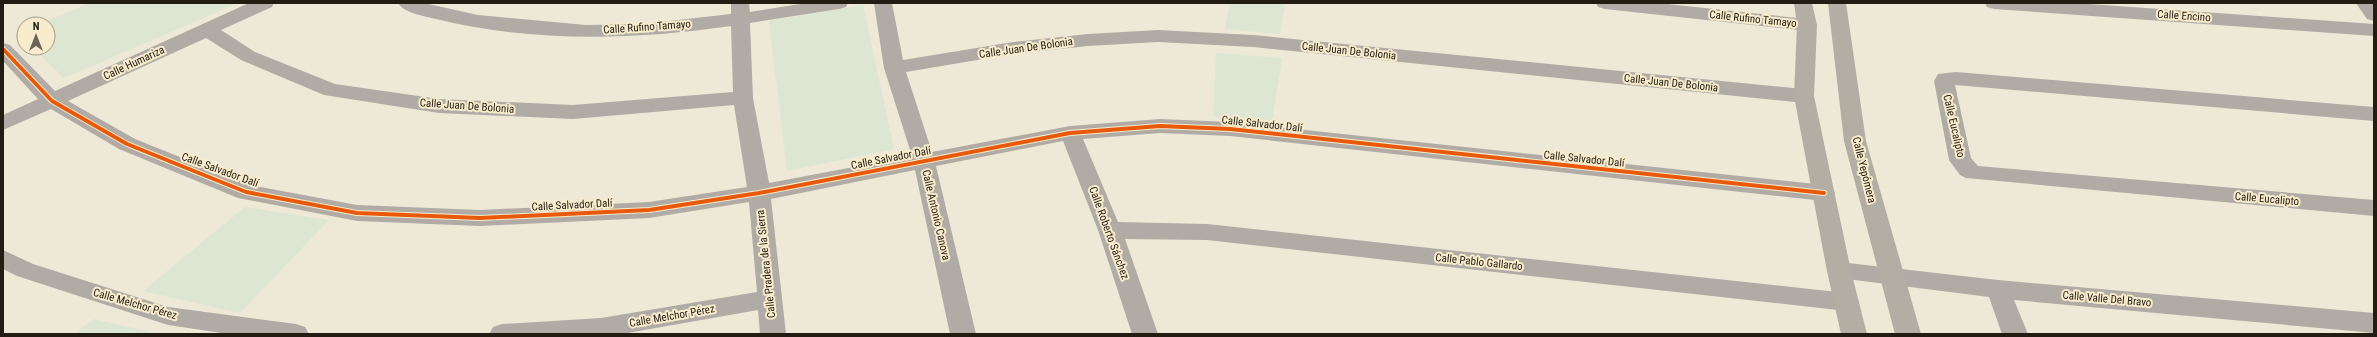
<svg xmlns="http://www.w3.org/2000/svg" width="2377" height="337" font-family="'Roboto Condensed',sans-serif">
	<rect width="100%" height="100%" fill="#eee8d7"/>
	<!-- green -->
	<path fill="#dde6d3" d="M90 3H238L64 78 33 48H48V24H39Z
		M1230 3H1285L1280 34 1225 29Z
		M863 5 894 149 787 171 769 21Z
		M1216 53 1282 58 1272 122 1213 116Z
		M245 207 329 220 240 313 143 291Z
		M94 319 159 334H74Z"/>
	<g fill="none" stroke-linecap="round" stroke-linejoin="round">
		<!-- minor -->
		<path fill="#b0aca5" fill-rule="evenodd" d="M249 3H274L272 7 221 30 255 52 335 84 439 99 573 105 733 92 731 26C634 40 532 43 436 19 424 16 404 13 398 3H424L478 15 586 25 642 24 731 14V3H749L750 12 806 3H848L846 7 839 9 750 23 753 98 769 183 912 156 884 68 874 3H892L903 60 1013 42 1088 34 1158 30 1253 35 1804 89 1811 91 1814 96 1811 101 1804 103 1253 47 1158 42 1088 46 1013 54 906 72 932 152 1070 126 1160 119 1230 122 1824 185 1832 187 1835 193 1832 199 1824 201 1230 136 1160 133 1083 139 1118 222 1207 224 1847 293 1856 295 1859 302 1856 309 1847 311 1207 240 1125 239 1158 334H1132L1098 230 1063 141 936 166 976 334H950L915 170 771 199 786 334H760L758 310 622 334H489L493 327 502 324 601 318 757 292 749 202 649 218 480 226 357 221 238 198 119 149 51 109 3 130V115L38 99 3 61V43L10 45 55 91ZM206 38 241 60 324 95 439 113 573 119 734 105 747 187 649 202 480 210 357 205 250 185 135 139 68 101Z
			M1596 3H1658L1807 19 1814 21 1817 25 1814 29 1807 31 1605 9 1598 7Z
			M1985 3H2075L2374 24V36L1994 9 1987 7Z
			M2356 3H2374V21L2367 19Z
			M1956 72 2374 107V121L1955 85 1971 158 1978 166 2374 200V216L1966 178 1960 175 1949 160 1934 81 1938 74Z
			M3 250 33 264 168 307 296 324 305 327 309 334H228L168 325 17 276 3 269Z
			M1839 262 1998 280 2374 313V333L2014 300 2028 334H2002L1989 297 1831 277 1827 271 1831 265Z"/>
		<!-- major -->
		<path fill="#b2aea4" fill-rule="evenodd" d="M1794 3H1812L1817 25 1814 96 1851 271 1867 334H1841L1827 271 1794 96 1797 25Z
			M1828 3H1846L1866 141 1921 334H1895L1844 141Z"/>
		<defs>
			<path id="cycleway" d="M3 49 52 101 127 144 246 192 357 213 480 218 649 210 759 193 1070 133 1160 126 1230 129 1824 193"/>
		</defs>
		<!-- cycleway casing -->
		<use href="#cycleway" stroke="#f8eccd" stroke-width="6"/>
		<!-- cycleway -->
		<use href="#cycleway" stroke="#e8590c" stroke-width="4"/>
	</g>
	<g text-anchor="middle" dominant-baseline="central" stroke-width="4" stroke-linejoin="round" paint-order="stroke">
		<!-- street labels -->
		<g font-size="11" fill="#221d12" stroke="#f8eccd">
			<text transform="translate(2184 16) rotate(4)">Calle Encino</text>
			<text transform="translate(1753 19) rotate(6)">Calle Rufino Tamayo</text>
			<text transform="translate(647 27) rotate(-4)">Calle Rufino Tamayo</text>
			<text transform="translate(1026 48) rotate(-8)">Calle Juan De Bolonia</text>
			<text transform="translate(1349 51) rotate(6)">Calle Juan De Bolonia</text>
			<text transform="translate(134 63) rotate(-25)">Calle Humariza</text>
			<text transform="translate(1671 83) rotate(6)">Calle Juan De Bolonia</text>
			<text transform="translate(467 106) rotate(4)">Calle Juan De Bolonia</text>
			<text transform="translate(1262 124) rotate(6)">Calle Salvador Dalí</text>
			<text transform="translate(1954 126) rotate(77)">Calle Eucalipto</text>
			<text transform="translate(891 158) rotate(-11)">Calle Salvador Dalí</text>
			<text transform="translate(1584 159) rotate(6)">Calle Salvador Dalí</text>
			<text transform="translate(220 170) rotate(20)">Calle Salvador Dalí</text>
			<text transform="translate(1864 170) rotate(76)">Calle Yepómera</text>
			<text transform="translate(2267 199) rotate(5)">Calle Eucalipto</text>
			<text transform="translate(572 205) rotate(-3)">Calle Salvador Dalí</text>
			<text transform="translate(936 215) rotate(77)">Calle Antonio Canova</text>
			<text transform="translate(1109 233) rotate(70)">Calle Roberto Sánchez</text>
			<text transform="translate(1479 262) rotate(6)">Calle Pablo Gallardo</text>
			<text transform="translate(766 264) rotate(-96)">Calle Pradera de la Sierra</text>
			<text transform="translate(2107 299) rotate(5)">Calle Valle Del Bravo</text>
			<text transform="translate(135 304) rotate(16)">Calle Melchor Pérez</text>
			<text transform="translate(672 316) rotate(-10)">Calle Melchor Pérez</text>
		</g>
	</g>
	<!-- border -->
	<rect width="2377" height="337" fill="none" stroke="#221d12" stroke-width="8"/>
	<!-- north arrow -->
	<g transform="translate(36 36)"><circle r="19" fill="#f8eccd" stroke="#a29982"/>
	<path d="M0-3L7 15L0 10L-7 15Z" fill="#696457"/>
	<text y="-6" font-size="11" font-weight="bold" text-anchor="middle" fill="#221d12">N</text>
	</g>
</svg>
